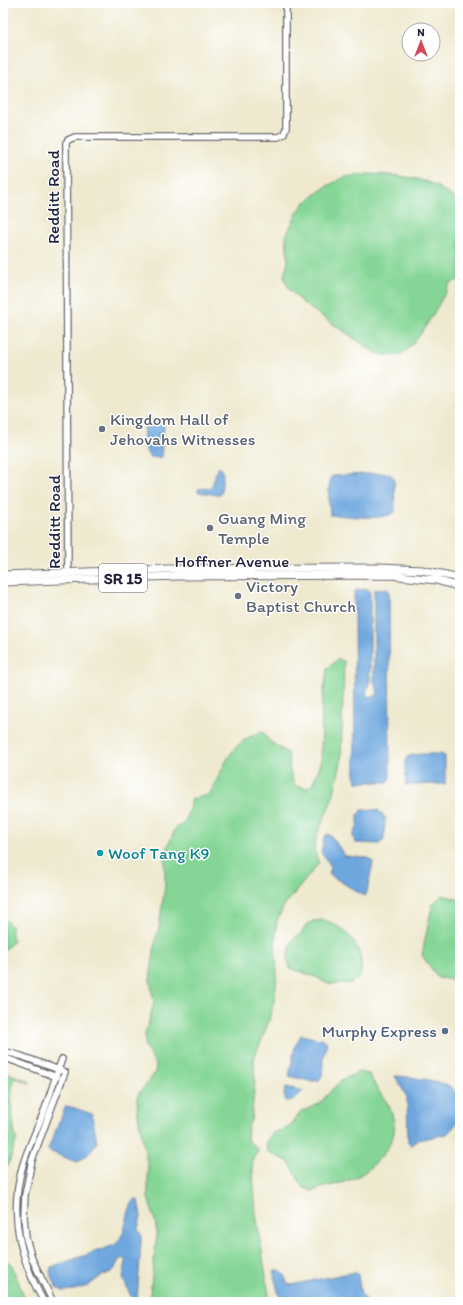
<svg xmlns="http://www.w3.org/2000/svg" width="463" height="1305" font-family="Itim,sans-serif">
	<rect width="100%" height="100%" fill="#fff"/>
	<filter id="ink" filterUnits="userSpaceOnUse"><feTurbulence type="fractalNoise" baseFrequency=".025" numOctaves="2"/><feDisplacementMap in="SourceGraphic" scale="8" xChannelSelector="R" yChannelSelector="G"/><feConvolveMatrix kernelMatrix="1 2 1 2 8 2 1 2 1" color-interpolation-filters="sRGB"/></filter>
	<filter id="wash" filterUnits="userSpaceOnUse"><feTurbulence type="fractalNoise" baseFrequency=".012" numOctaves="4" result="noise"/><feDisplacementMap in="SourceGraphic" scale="16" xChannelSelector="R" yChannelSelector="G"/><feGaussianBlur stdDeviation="0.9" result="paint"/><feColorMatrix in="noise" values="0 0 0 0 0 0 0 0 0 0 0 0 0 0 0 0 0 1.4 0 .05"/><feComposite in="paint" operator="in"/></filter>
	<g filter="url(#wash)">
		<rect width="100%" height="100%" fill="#eee9cf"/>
		<!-- green -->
		<path fill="#85d696" stroke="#547c68" d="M368 174C406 176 432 176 460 204V279L449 284 446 292C436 308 417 346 401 354 394 357 384 355 377 354L304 304 291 291 286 283 284 276 288 261 286 236 297 213 304 203 327 186 345 177Z
			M338 659 344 661 341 763 333 797 317 835 314 850 319 863 284 906 277 920 275 946 277 972 275 997 268 1024 254 1058 255 1081 251 1121 248 1126 247 1140 259 1150 252 1160 256 1214 270 1302H149L157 1234 155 1220 148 1198V1167L138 1115 137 1098 139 1093 155 1073 156 1065 145 1047V1034L154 1003 150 980 156 938 159 927 165 886V853L175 829 185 822 192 799 209 795C225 767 227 745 260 732L264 733 269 741 288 753 290 772 295 786 306 788 312 785 321 763 322 703 327 669Z
			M442 895 458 899 460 903V980L438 978 422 955 432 905Z
			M3 917 11 926 13 941 3 952Z
			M324 920C350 929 366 950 360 978L350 983 328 984 316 977 290 968 287 959 292 940 301 934 305 926 313 921Z
			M3 1071 30 1082V1083L16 1078C7 1089 14 1122 15 1136L16 1139 17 1138 10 1160 3 1174Z
			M358 1072 369 1074C373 1081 376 1087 380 1093 384 1099 389 1104 391 1111 393 1118 395 1125 394 1132 391 1152 365 1176 347 1181 335 1185 323 1187 312 1191L303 1187 289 1162 267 1151 266 1141 274 1132 285 1129 291 1125 301 1112 319 1104 339 1082Z
			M3 1257 12 1265 26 1302H3Z"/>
		<!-- water -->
		<path fill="#6ea7de" stroke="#48648c" d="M146 418 160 421 164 426 161 457H149C143 446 142 430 146 418Z
			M218 468H221L223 475 221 494 218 495 198 492V489C201 488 204 489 208 488 215 486 214 474 218 468Z
			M380 473 390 474 394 478 395 512C381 522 347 515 330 515 329 503 327 487 332 476Z
			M368 589 370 591V681L366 693 368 696 372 697 377 695 378 692 374 682V590L388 589 389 592 390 778 388 782H357L355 778 354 593 356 590Z
			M423 754H441L445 756V784L406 785 405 763 407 757 413 755Z
			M362 810H378L385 817 384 840 379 844 355 843 353 836 358 825V814Z
			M328 834C335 838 339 849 345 856L369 858 373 862 367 892 364 896 330 875 329 872 330 865 321 853 324 837Z
			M301 1035 324 1040 327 1042C326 1048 324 1053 323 1059 322 1067 325 1075 318 1081L316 1080 313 1082 289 1076 295 1046Z
			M395 1076C409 1077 451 1080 457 1094 460 1099 458 1115 458 1122L447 1134 418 1140 411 1145 408 1143 407 1097Z
			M286 1087 303 1091C298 1096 293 1102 286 1101L284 1094Z
			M66 1106 75 1108 92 1114 97 1142C94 1149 83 1161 76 1162L49 1151 48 1149Z
			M134 1199 138 1200 141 1216 138 1229 141 1234V1243L137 1301 133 1302 123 1278 126 1261 122 1258 119 1260 114 1270 110 1273 101 1276 88 1286 74 1290 63 1291 57 1288 50 1272 51 1267 115 1245C128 1233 125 1213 134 1199Z
			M280 1270 285 1275 287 1283 291 1285 354 1272 358 1274 361 1294 368 1302H281L274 1276 275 1271Z"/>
	</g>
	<g filter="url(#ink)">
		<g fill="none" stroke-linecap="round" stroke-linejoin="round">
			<defs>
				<path id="tertiary" d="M68 580 66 143 68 140 75 137H278L284 134 286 128V3
					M3 1051 21 1056 65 1072 32 1160 25 1195 24 1217 26 1238 32 1259 53 1302
					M3 1057 57 1077
					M44 1302C20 1259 9 1216 22 1168 27 1149 36 1132 43 1114 50 1096 55 1077 62 1059"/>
				<path id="primary" d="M3 575 168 569 380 568 422 570 460 578
					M3 582 178 576 391 575 436 580 460 587"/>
			</defs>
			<!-- tertiary casing -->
			<use href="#tertiary" stroke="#69686f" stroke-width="8"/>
			<!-- primary casing -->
			<use href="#primary" stroke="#69686f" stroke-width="9"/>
			<!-- tertiary -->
			<use href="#tertiary" stroke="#fff" stroke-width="5.5"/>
			<!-- primary -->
			<use href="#primary" stroke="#fff" stroke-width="7"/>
		</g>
	</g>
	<!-- markers -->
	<g fill="#6b7280" stroke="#fff" stroke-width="1.5">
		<circle cx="102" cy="429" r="4"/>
		<circle cx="210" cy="528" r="4"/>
		<circle cx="238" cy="596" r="4"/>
	</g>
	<circle fill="#0f9aa8" stroke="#fff" stroke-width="1.5" cx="100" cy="853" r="4"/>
	<circle fill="#5c6f8a" stroke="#fff" stroke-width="1.5" cx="445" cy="1031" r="4"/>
	<g text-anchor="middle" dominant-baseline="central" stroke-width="3" stroke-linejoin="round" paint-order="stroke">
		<!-- shield labels -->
		<rect fill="#fff" stroke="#646476" stroke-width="1" x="99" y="564" width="48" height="28" rx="3"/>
		<g font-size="16" font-weight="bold" fill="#22223b">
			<text x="123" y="578">SR 15</text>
		</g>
		<!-- street labels -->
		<g font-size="17" fill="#22223b" stroke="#fff">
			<text transform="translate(53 197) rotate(-90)">Redditt Road</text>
			<text transform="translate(54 522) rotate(-90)">Redditt Road</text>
			<text x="232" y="561">Hoffner Avenue</text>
		</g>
		<!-- worship labels -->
		<g font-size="17" fill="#5b616d" stroke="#fff" text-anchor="start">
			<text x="110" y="419">Kingdom Hall of<tspan x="110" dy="20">Jehovahs Witnesses</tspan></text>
			<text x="218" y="518">Guang Ming<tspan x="218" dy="20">Temple</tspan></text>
			<text x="246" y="586">Victory<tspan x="246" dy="20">Baptist Church</tspan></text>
		</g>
		<!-- culture labels -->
		<g font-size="17" fill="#0d838f" stroke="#fff" text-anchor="start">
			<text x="108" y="853">Woof Tang K9</text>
		</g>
		<!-- service labels -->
		<g font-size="17" fill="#4e5e75" stroke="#fff" text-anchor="end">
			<text x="437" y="1031">Murphy Express</text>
		</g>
	</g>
	<!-- margin -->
	<rect width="463" height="1305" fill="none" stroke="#fff" stroke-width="16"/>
	<!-- north arrow -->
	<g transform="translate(421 42)"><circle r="19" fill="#ffffff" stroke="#a7a7b1"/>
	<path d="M0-3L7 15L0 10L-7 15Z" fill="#d1495b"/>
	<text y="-6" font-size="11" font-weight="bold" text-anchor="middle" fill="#22223b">N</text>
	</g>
</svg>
